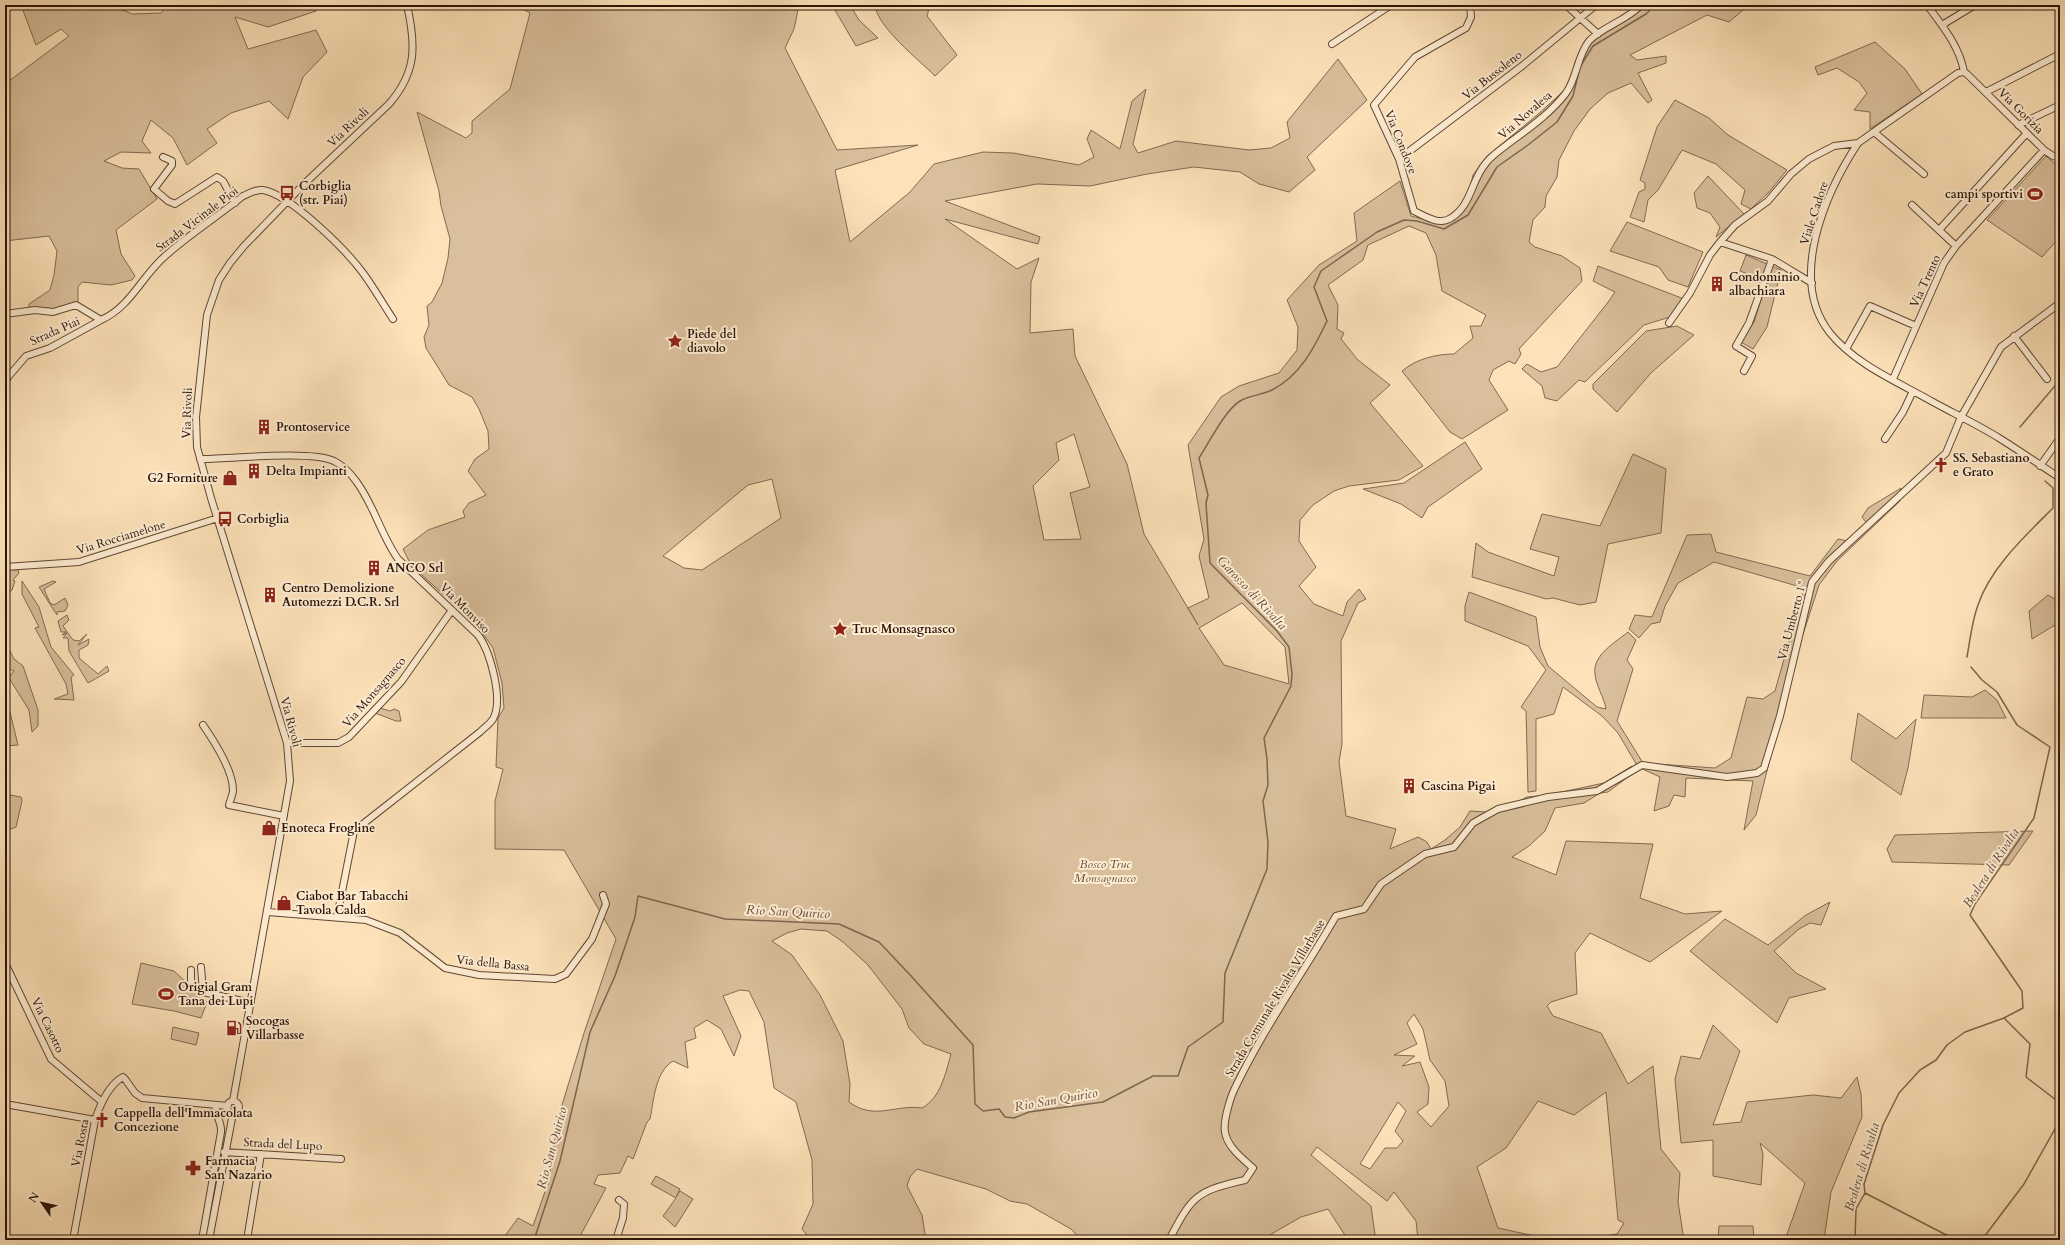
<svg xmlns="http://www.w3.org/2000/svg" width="2065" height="1245" font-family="Cardo,serif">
	<rect width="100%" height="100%" fill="#fde2b9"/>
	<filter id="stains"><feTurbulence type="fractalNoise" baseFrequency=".005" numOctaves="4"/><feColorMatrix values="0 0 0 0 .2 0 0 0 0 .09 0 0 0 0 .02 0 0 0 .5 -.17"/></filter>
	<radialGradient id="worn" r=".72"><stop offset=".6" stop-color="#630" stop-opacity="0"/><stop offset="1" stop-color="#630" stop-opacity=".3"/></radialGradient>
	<!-- green -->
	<path fill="#d9bf9b" stroke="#826a52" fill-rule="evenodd" d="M21 5H112L132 14 161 13 168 5H317L316 11 268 27 235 17 248 49 316 30 327 52 303 77 288 119 269 101 231 113 207 129 217 143 187 165 173 138 151 120 142 141 151 153 121 152 104 161 122 168 139 169 157 199 116 230 121 254 135 276 132 280 111 285 82 282 78 287V302L52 311 29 308V304L50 290 54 275 57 251 49 236 5 241V84L69 36 61 29 36 45Z
		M516 5H799L794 29 785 48 837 150 918 145 835 170 850 242 910 192 934 164 983 152 1013 153 1079 165 1094 157 1087 139 1091 130 1120 149 1132 101 1146 89 1133 144 1138 153 1176 141 1249 150 1271 148 1290 138 1287 122 1338 59 1367 100 1307 157 1315 170 1289 192 1259 184 1240 172 1194 167 1147 174 1090 186 1037 184 945 201 1040 237 1038 244 945 219 1017 269 1039 258 1031 282 1030 333 1073 329 1075 356 1127 464 1144 534 1198 625 1188 608 1209 598 1199 556 1204 539 1188 445 1221 397 1239 386 1279 373 1297 350 1298 327 1287 300 1319 265 1357 241 1354 213 1400 181 1411 216 1443 224 1462 205 1469 193 1473 175 1487 156 1536 116 1569 86 1583 47 1639 5H1749L1729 22 1707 15 1630 55 1637 60 1666 56V63L1638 73 1652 100 1648 103 1631 83 1608 93 1590 109 1574 131 1559 160 1557 177 1546 196 1545 207 1533 220 1529 242 1535 247 1562 256 1580 268 1582 281 1519 349 1521 354 1515 364 1509 361 1493 370 1489 380 1508 410 1462 439 1450 432 1402 371C1416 359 1436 354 1454 354L1473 338 1470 326H1481L1486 315 1442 291 1436 255 1426 233 1409 226 1368 245 1363 260 1328 285 1338 305 1337 329 1344 333 1341 339 1358 360 1390 385 1370 403 1423 466 1399 480 1349 486 1334 491 1313 505 1300 520 1299 541 1316 567 1299 586 1314 604 1343 616 1347 602 1359 589 1366 599 1358 603 1341 641 1342 744 1339 762 1346 816 1396 829 1390 849 1418 837 1427 842 1431 849 1445 840 1460 827 1470 811 1486 812 1517 802 1527 797 1548 795 1604 783 1632 766 1636 771 1608 792 1600 793 1584 803 1555 808 1545 831 1529 846 1512 857 1556 875 1566 841 1653 844 1640 898 1685 914 1722 911 1650 962 1590 933 1575 953 1577 994 1551 1002 1547 1006 1553 1016 1601 1033 1628 1084 1653 1066 1661 1149 1680 1173 1678 1202 1684 1240H1583L1617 1234 1624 1223 1618 1220 1606 1092 1574 1115 1538 1101 1506 1148 1477 1167 1498 1228 1553 1240H1418L1416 1221 1394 1192 1387 1201 1317 1147 1311 1155 1371 1206 1375 1235 1369 1240H1348L1328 1209 1301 1217 1261 1240H1081L1071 1229 1027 1204 1010 1201 986 1189 917 1169 910 1177 907 1186 922 1215 926 1240H811L802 1229 813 1204 812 1160 796 1102 774 1088 764 1022 749 991 740 990 723 996 741 1036 734 1056 721 1029 707 1020 694 1028 696 1038 685 1042 688 1068 673 1061C655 1072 654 1100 650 1119L647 1122 633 1159 628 1156 620 1173 598 1175 594 1184 606 1188 578 1240H502L518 1218 533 1226 548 1183 559 1115 584 1033 616 939 564 850 495 849V801L503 769 496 767 498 718 504 708 502 683 493 648 476 624 411 565 403 549 428 530 465 517 463 511 469 503 486 495 468 471 475 459 489 449 488 431 479 409 472 397 449 385 426 348 424 337 429 325 427 306 432 302 442 283 448 258 450 239 441 206 439 191 417 112 466 138 472 133V121L510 89 530 13ZM1074 434 1090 487 1070 493 1081 539 1044 540 1033 486 1059 460 1056 443ZM772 479 781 518 702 570 684 568 663 556 748 485ZM1242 603 1285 647 1289 684 1224 665 1199 628ZM801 929 827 931 843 942 868 965 902 1009 909 1028 924 1044 951 1054C945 1075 941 1097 922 1108 895 1104 875 1121 849 1102L850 1084 843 1041 820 995 792 955 772 941 787 933ZM1414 1014 1423 1029 1430 1060 1445 1081 1449 1106 1431 1127 1417 1112 1428 1104 1429 1087 1420 1062 1402 1066 1415 1056 1394 1055 1417 1044 1407 1023ZM1398 1102 1406 1111 1395 1131 1403 1141 1397 1148H1385L1370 1169 1360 1164Z
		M832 5H850L859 20 878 38 856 46Z
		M875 5H930L927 16 957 55 935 76C919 60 877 27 875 5Z
		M1875 42 1905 69 1922 94 1870 129V112L1854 110 1867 93 1859 82 1837 68 1818 75 1815 67Z
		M1675 100 1709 118 1728 135 1787 170 1769 192 1751 209 1741 204 1745 190 1716 164 1682 150 1658 190 1648 200 1644 222 1630 217 1639 192 1645 189V183L1640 180 1657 127Z
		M2046 156 2060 168V237L2042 257 1987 220Z
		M1708 176 1744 214 1716 237 1720 227 1710 213 1697 208 1694 193Z
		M1627 222 1703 252 1688 287 1668 280 1659 267 1610 251Z
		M1746 255 1781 270 1767 327 1753 349 1741 342 1754 322 1767 281 1740 271Z
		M1598 266 1684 299 1670 317 1644 325 1585 382 1579 380 1557 401 1545 398 1542 386 1522 369 1527 364 1541 372 1557 367 1609 301 1615 292 1593 281Z
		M1677 326 1694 335 1651 373 1617 412 1593 389V384L1646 331Z
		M1465 442 1482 469 1428 507 1422 518 1401 504 1363 489 1404 483Z
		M1633 454 1666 469 1661 533 1608 544 1596 602 1580 605 1553 598 1546 599 1472 577 1476 543 1488 552 1554 576 1559 557 1530 549 1542 514 1600 526Z
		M1901 488 1900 501 1837 561 1819 585 1794 662 1756 815 1744 830 1753 781 1686 778 1685 797 1674 795 1669 806 1654 811 1660 777 1638 767 1618 733 1602 716 1563 687 1554 714 1536 719V791L1528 792 1526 711 1521 707 1546 670 1528 646 1465 621V606L1469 592 1536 617 1540 647 1548 666 1597 707 1606 709C1604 697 1596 686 1595 674 1592 655 1616 642 1628 632L1636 640 1627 660 1633 669 1617 721 1643 763 1715 768 1731 758 1747 697 1763 699 1775 691 1804 588 1714 562 1678 583 1665 606 1660 622 1651 624 1639 638 1629 629 1635 615 1652 617 1687 535 1711 534 1716 552 1810 576 1838 539 1848 541 1866 522 1862 517 1868 508Z
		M5 569 18 570 19 573 13 580 15 581 12 590 8 593 5 585Z
		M22 581 39 607 51 647 74 675 71 677 74 700 54 699 68 694 66 684 35 628 39 627 22 594Z
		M53 581 56 582 44 589 50 603 54 605 65 598 68 605 65 611 57 612V615L39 587Z
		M2048 595 2060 602V622L2032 639 2029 611Z
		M67 615 69 620 63 626 73 640 79 641 87 634 78 645 89 639 88 645 79 650V658L98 674 107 666 109 671 88 683 69 651 68 638H63L67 633 62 635 66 632H61L58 621Z
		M5 626 9 649 14 659 23 666 38 710V726L32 732 29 710 9 678 14 671 5 667Z
		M1985 690 1997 700 2006 718H1921L1924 695 1972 697Z
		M5 698 7 700 18 745 5 746Z
		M380 708 390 711 394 709 399 711 401 721H396L375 713Z
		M1858 713 1896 739 1916 719 1908 768 1901 795 1851 760Z
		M5 794 21 797 22 801 16 827 11 829H5Z
		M2033 831 2009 865 1892 862 1887 849 1895 835Z
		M1830 902 1821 925 1810 923 1799 929 1774 951 1796 973 1826 989 1789 998 1777 1023 1690 951 1725 919 1768 945 1806 915Z
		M141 963 174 971 207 1002 201 1018 174 1011 132 1004Z
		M1713 1025 1740 1051 1713 1125 1741 1122 1747 1102 1813 1095 1841 1098 1857 1077 1861 1094 1862 1117 1831 1192 1824 1240H1785L1805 1183 1760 1143 1763 1154 1761 1185 1713 1176V1140L1681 1143 1675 1079 1681 1056 1700 1059Z
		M173 1027 199 1033 196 1045 171 1039Z
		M656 1176 680 1189 676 1197 680 1191 693 1199 675 1227 663 1216 676 1198 651 1184Z
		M1719 1226H1753L1754 1240H1718Z"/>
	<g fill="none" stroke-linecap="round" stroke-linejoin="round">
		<!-- stream -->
		<path stroke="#7d664e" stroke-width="1.5" d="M2020 427 2060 380
			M1967 657C1970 640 1972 621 1978 605 1990 568 2026 535 2053 508V488L2045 481
			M2004 1018 2030 1044 2026 1077 2060 1103
			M1865 1193 1956 1240
			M534 1240 560 1161 590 1032 615 976 635 917 638 896 725 919 839 924 879 942 912 977 973 1045 975 1104 983 1111 999 1109 1005 1117 1014 1118 1029 1112 1103 1102 1153 1076H1178L1188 1047 1223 1022 1225 973 1267 869 1268 842 1263 801 1268 785 1267 759 1264 738 1291 686 1292 674 1289 647 1277 631 1210 563 1206 503 1208 495 1199 458C1209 443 1225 410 1240 401 1250 395 1263 395 1272 390 1300 376 1314 348 1327 321L1314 287 1321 271 1377 232 1404 220 1417 221 1444 229 1468 215 1497 167 1528 145 1557 122 1573 96 1580 67 1593 46 1646 14 1655 5
			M1855 1240 1856 1209 1865 1193 1864 1184 1883 1125 1899 1093 1920 1070 1936 1060 1947 1045 1965 1032 2004 1018 2023 1008 2022 991 1970 915 1975 904 2034 818 2050 747 2017 725 1997 692 1982 680 1971 667
			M1977 1240 1984 1237 2024 1184 2060 1120"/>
		<defs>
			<path id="minor" d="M1470 5 1471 17 1466 28 1415 57 1374 105 1399 159 1414 211C1425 216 1439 226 1451 218 1472 205 1471 180 1486 163 1492 155 1502 149 1509 143 1528 129 1551 113 1566 93 1577 78 1577 56 1589 41 1602 27 1626 21 1641 5
				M1566 5 1598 34
				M1927 5C1942 25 1960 47 1964 72
				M1942 25 1975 5
				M1332 44 1391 5
				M1986 92 2060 54
				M2018 125 2060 105
				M1874 132 1924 174
				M1858 143C1826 192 1787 279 1830 333 1856 365 1898 382 1933 402 1955 414 1978 425 1999 438 2020 451 2040 465 2060 478
				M163 157 172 161V165L154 189 168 201 175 204 217 177 223 181 235 203
				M1399 159 1522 66 1596 5
				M1912 205 1956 246
				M1939 230 2026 134
				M1720 242 1772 259 1812 283
				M5 314 35 310 53 312 76 305 101 320C130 307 141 278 163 258 188 235 217 217 243 196 250 193 256 189 263 190 291 195 346 250 363 273 374 288 383 304 393 319
				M1669 323 1690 293 1710 255 1720 242 1735 225 1768 201 1791 174 1809 159 1834 146 1858 143 1958 73 1964 72 1967 74 2044 150 2053 156 2060 158
				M2014 336 2047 379
				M1846 349 1870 306 1916 326
				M1744 371 1752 356 1736 346 1749 323 1772 259
				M1893 379 1944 263 1956 246 2044 150
				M5 383 8 377 26 356 50 348 101 320
				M1885 439 1903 412 1913 391
				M200 459C229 459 310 450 334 461 342 465 351 474 356 481 374 505 381 535 398 559L478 635C490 651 504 700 493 719 490 724 484 728 480 732L354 831 337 917
				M2040 466 2060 438
				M5 567 79 562 218 518
				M203 725C214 741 233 770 233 790 233 795 230 800 229 805L284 816
				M287 743H338L349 737 401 682 452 610
				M268 912 366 920 400 933 445 968 479 975 555 979 566 974 592 939 606 904 603 895
				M5 963 51 1059 102 1102
				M201 967 203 992
				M191 970V982L199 991 251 1003
				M233 1101 290 781 287 743 211 498 197 447 196 417 207 315 219 280 230 263 244 246 304 184 389 104C417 72 416 45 407 5
				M227 1107a6 6 0 1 1 12 0a6 6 0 1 1-12 0Z
				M5 1104 95 1120
				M224 1152 341 1159
				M73 1240 95 1120C100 1105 108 1085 123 1077L125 1079 135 1093 142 1098 228 1106
				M202 1240 221 1132C222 1121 214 1115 216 1105
				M209 1240 233 1113
				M247 1240 261 1154
				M616 1240 623 1218 624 1204 619 1200
				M1169 1240C1192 1196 1196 1191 1245 1180L1253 1168C1243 1159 1227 1147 1225 1132 1223 1122 1230 1098 1235 1088 1263 1029 1303 973 1336 916L1364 909 1381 884 1425 854 1454 847 1473 823 1498 809 1548 797 1597 791 1642 765 1727 777 1757 773 1764 768 1780 716 1812 582 1829 561 1946 453 1961 417 2001 347 2060 303"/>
		</defs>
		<!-- minor casing -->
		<use href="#minor" stroke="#5f4834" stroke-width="8"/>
		<!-- minor -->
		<use href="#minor" stroke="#feecd2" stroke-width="6"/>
	</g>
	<!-- icons -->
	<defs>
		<symbol id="bus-bare" viewBox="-9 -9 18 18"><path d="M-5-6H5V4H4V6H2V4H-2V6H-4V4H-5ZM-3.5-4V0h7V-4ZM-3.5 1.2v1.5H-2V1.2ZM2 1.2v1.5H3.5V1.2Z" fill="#8f2418" stroke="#feecd2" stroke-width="2.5" paint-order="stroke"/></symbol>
		<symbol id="stadium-bare" viewBox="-9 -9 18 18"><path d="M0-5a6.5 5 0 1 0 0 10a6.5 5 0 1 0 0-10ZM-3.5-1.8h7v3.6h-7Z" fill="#8f2418" stroke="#feecd2" stroke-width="2.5" paint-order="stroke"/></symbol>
		<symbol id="building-bare" viewBox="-9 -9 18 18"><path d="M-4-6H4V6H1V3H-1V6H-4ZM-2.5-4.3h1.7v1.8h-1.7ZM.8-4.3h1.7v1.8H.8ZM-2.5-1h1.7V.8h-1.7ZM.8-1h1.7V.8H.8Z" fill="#8f2418" stroke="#feecd2" stroke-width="2.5" paint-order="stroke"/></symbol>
		<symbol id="sight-bare" viewBox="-9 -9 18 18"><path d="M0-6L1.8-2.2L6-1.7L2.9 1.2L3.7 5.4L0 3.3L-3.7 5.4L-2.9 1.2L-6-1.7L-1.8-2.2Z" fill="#8f2418" stroke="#feecd2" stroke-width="2.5" paint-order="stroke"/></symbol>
		<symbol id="church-bare" viewBox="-9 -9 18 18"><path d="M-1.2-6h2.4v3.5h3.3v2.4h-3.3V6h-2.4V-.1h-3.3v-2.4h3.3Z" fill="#8f2418" stroke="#feecd2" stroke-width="2.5" paint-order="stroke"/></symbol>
		<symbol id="shop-bare" viewBox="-9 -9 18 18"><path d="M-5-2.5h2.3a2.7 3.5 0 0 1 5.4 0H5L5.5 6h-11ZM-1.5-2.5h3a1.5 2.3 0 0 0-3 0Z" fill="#8f2418" stroke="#feecd2" stroke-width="2.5" paint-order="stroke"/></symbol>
		<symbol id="fuel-bare" viewBox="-9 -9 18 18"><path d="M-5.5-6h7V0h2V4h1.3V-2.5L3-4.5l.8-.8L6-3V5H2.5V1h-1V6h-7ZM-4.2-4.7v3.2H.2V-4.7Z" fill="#8f2418" stroke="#feecd2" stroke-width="2.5" paint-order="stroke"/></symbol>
		<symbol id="pharmacy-bare" viewBox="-9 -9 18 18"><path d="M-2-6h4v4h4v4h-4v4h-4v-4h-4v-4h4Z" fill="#8f2418" stroke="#feecd2" stroke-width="2.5" paint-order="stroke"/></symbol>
	</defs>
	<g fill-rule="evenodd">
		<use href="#bus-bare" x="276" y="182" width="22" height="22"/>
		<use href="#stadium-bare" x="2024" y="183" width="22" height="22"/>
		<use href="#building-bare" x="1706" y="273" width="22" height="22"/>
		<use href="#sight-bare" x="664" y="330" width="22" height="22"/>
		<use href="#building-bare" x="253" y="416" width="22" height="22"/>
		<use href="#church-bare" x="1930" y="454" width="22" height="22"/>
		<use href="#building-bare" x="243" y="460" width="22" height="22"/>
		<use href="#shop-bare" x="219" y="467" width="22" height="22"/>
		<use href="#bus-bare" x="214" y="508" width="22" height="22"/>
		<use href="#building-bare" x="363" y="557" width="22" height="22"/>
		<use href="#building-bare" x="259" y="584" width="22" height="22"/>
		<use href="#sight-bare" x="829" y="618" width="22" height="22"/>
		<use href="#building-bare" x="1398" y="775" width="22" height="22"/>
		<use href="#shop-bare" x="258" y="817" width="22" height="22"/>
		<use href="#shop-bare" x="273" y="892" width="22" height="22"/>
		<use href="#stadium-bare" x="155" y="983" width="22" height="22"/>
		<use href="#fuel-bare" x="223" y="1017" width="22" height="22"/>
		<use href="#church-bare" x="91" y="1109" width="22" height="22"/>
		<use href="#pharmacy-bare" x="182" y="1157" width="22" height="22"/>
	</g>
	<g text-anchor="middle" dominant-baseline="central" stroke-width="4" stroke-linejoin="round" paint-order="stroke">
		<!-- street labels -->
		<g font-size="12" fill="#2a1408" stroke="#feecd2">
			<text transform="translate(1492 75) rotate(-38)">Via Bussoleno</text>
			<text transform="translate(2021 111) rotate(45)">Via Gorizia</text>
			<text transform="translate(1525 115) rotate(-41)">Via Novalesa</text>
			<text transform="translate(348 127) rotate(-43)">Via Rivoli</text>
			<text transform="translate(1401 142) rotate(68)">Via Condove</text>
			<text transform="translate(1814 213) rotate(-72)">Viale Cadore</text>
			<text transform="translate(197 219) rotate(-37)">Strada Vicinale Pioi</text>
			<text transform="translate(1925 281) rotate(-65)">Via Trento</text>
			<text transform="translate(55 331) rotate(-24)">Strada Piai</text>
			<text transform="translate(187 413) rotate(-88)">Via Rivoli</text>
			<text transform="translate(121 537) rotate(-17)">Via Rocciamelone</text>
			<text transform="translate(465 608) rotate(45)">Via Monviso</text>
			<text transform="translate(1792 620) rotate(-75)">Via Umberto 1°</text>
			<text transform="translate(374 692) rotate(-49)">Via Monsagnasco</text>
			<text transform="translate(291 722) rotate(75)">Via Rivoli</text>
			<text transform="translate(493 963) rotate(6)">Via della Bassa</text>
			<text transform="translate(1275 998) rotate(-59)">Strada Comunale Rivalta Villarbasse</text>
			<text transform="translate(48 1025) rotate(64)">Via Casotto</text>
			<text transform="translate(80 1143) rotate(-79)">Via Rosta</text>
			<text transform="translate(283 1144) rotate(3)">Strada del Lupo</text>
		</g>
		<!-- poi labels -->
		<g font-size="12" font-weight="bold" fill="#2a1408" stroke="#feecd2" text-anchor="start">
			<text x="299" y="186">Corbiglia<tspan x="299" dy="14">(str. Piai)</tspan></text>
			<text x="2023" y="194" text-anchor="end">campi sportivi</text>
			<text x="1729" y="277">Condominio<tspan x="1729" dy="14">albachiara</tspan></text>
			<text x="687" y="334">Piede del<tspan x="687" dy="14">diavolo</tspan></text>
			<text x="276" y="427">Prontoservice</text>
			<text x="1953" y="458">SS. Sebastiano<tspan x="1953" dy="14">e Grato</tspan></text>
			<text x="266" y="471">Delta Impianti</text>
			<text x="218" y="478" text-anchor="end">G2 Forniture</text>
			<text x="237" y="519">Corbiglia</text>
			<text x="386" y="568">ANCO Srl</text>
			<text x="282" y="588">Centro Demolizione<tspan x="282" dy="14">Automezzi D.C.R. Srl</tspan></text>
			<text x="852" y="629">Truc Monsagnasco</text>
			<text x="1421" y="786">Cascina Pigai</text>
			<text x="281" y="828">Enoteca Frogline</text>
			<text x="296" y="896">Ciabot Bar Tabacchi<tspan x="296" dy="14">Tavola Calda</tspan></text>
			<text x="178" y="987">Origial Gram<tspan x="178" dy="14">Tana dei Lupi</tspan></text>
			<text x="246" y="1021">Socogas<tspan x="246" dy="14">Villarbasse</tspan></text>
			<text x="114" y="1113">Cappella dell'Immacolata<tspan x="114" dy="14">Concezione</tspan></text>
			<text x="205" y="1161">Farmacia<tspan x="205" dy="14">San Nazario</tspan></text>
		</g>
		<!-- park labels -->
		<g font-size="12" font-style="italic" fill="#67503b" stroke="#feecd2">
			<text x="1105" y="864">Bosco Truc<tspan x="1105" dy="14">Monsagnasco</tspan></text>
		</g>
		<!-- water labels -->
		<g font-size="13" font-style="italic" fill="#624a37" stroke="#feecd2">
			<text transform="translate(1252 593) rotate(47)">Garosso di Rivalta</text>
			<text transform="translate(1991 868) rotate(-57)">Bealera di Rivalta</text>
			<text transform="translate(788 912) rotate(3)">Rio San Quirico</text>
			<text transform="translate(1056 1100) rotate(-10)">Rio San Quirico</text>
			<text transform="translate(552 1148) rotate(-75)">Rio San Quirico</text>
			<text transform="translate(1862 1167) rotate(-73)">Bealera di Rivalta</text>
		</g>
	</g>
	<!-- margin -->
	<rect width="2065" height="1245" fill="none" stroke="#fde2b9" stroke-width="20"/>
	<rect x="6" y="6" width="2053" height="1233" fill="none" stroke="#2a1408" stroke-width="2"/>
	<rect x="10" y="10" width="2045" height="1225" fill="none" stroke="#2a1408"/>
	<!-- north arrow -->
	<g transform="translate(42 1203) rotate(304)" stroke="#feecd2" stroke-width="3" paint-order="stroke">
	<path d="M0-3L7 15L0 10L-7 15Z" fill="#2a1408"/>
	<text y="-6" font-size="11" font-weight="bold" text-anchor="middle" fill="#2a1408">N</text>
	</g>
	<rect width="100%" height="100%" filter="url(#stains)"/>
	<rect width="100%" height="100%" fill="url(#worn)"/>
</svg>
